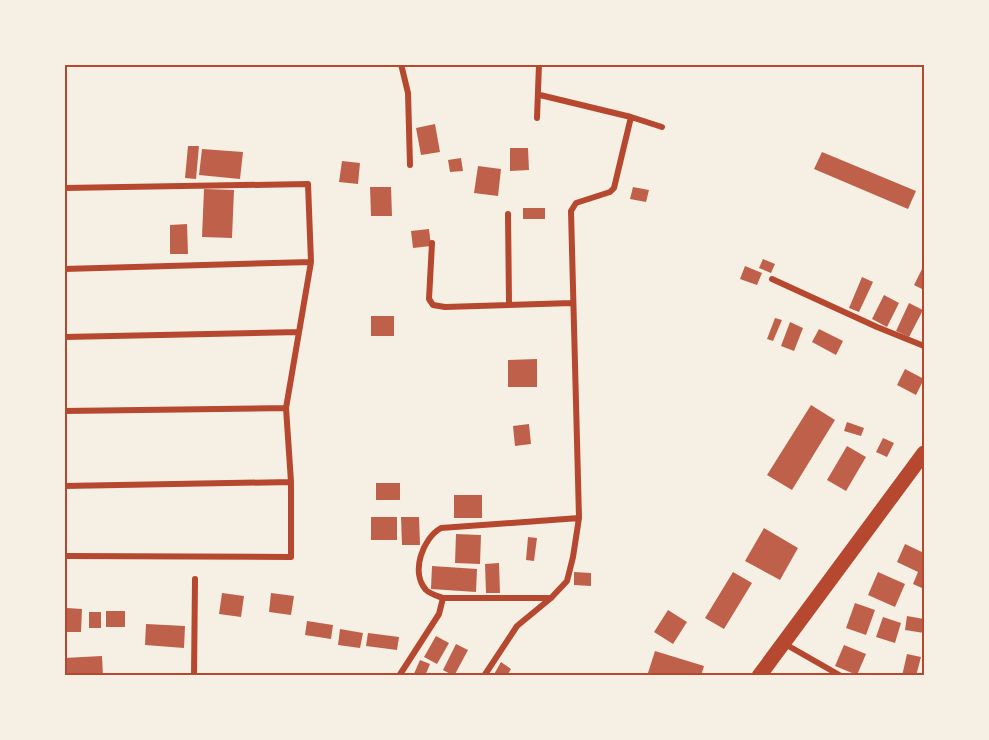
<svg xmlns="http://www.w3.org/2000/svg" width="989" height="740" font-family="'Sofia Sans Condensed',sans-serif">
	<rect width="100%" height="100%" fill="#f6efe4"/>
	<!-- building -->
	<path fill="#bf614a" d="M435 124 440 152 421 155 416 128Z
		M188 146H199L196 179 185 178Z
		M510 148H528L529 170 510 171Z
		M202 149 243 152 240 179 199 175Z
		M822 152 916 191 908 209 814 169Z
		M461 158 463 171 450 172 448 160Z
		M342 161 360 163 358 184 339 182Z
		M478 166 501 169 498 196 474 193Z
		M370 187H391L392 216H371Z
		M633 187 649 190 646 202 630 199Z
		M204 189 234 190 232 238 202 237Z
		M523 208H545V219H523Z
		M187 224 188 254H170V225Z
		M429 229 431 246 413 248 411 231Z
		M763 259 775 264 771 273 759 268Z
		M924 265V290L914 285Z
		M745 266 762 273 757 285 740 279Z
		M862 277 873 282 859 312 849 308Z
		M884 295 899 303 887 327 872 319Z
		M909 303 923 310 909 337 896 331Z
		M371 316H394V336H371Z
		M775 318 782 320 773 341 767 339Z
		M790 322 803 328 794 351 781 346Z
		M819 329 843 341 836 355 812 342Z
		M537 359V387H508V360Z
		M905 369 924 379 916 395 897 385Z
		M811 405 835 420 792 490 767 475Z
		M847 422 864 428 861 436 844 431Z
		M529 424 531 444 515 446 513 426Z
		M883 438 894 443 887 457 876 452Z
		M847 446 866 457 846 491 827 480Z
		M376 483H400V500H376Z
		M454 495H482V518H454Z
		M371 517H397V540H371Z
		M401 517H419L420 545H402Z
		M764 528 798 548 780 580 745 561Z
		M456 534 481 535 480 564 455 563Z
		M528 537 537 538 534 561 526 560Z
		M905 544 924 553V589L913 584 918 572 897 562Z
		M499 563 500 593H486L485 564Z
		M432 566 477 569 476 592 431 589Z
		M574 572 591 573V586L574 585Z
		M733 572 752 583 724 629 705 618Z
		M878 572 905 584 895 607 868 595Z
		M222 593 244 596 241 617 219 614Z
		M271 593 294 596 291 615 269 612Z
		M855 603 875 610 866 635 846 628Z
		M67 608 82 609 81 632H67Z
		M668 610 687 622 673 644 654 632Z
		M106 611H125V627H106Z
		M89 612H101V628H89Z
		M907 616 924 619V633L905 630Z
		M883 617 901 623 895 643 876 637Z
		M307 621 333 625 331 639 305 635Z
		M146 624 185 626 184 648 145 645Z
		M340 629 363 633 360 648 338 645Z
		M368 633 399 637 397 650 366 646Z
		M436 636 449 643 437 664 424 657Z
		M456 644 468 650 454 676 443 670Z
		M844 645 866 654 857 675 835 666Z
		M655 651 704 666 701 676H647Z
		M907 654 921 657 916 676H902Z
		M102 656 103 676H64V658Z
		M420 660 430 664 425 676H413Z
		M501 662 511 669 507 676H493Z"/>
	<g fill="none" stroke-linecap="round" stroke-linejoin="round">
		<!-- minor -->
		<path stroke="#b5482f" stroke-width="6" d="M401 64 408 93 410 165
			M631 117 662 127
			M537 118 539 64
			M64 188 308 184 311 262 286 408 291 482V557L64 556
			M508 214 509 303
			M432 243 429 299 433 305 445 307 572 303
			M64 269 311 262
			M772 279 877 327 924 346
			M64 337 299 332
			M64 411 286 408
			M64 486 291 482
			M551 598H443C438 596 430 594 426 590 410 572 423 538 441 528L579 518
			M785 644 841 676
			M194 676 195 579
			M399 676 439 614 443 598
			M484 676 517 626 551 598 567 581 573 557 579 518 571 211 576 203 610 192 614 188 631 117 540 95"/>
		<!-- primary -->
		<path stroke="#b5482f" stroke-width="15" d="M759 676 924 453"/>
	</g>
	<!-- border -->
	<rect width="989" height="740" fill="none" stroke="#f6efe4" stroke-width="132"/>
	<rect x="66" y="66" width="857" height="608" fill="none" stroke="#b5482f" stroke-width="2"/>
</svg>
